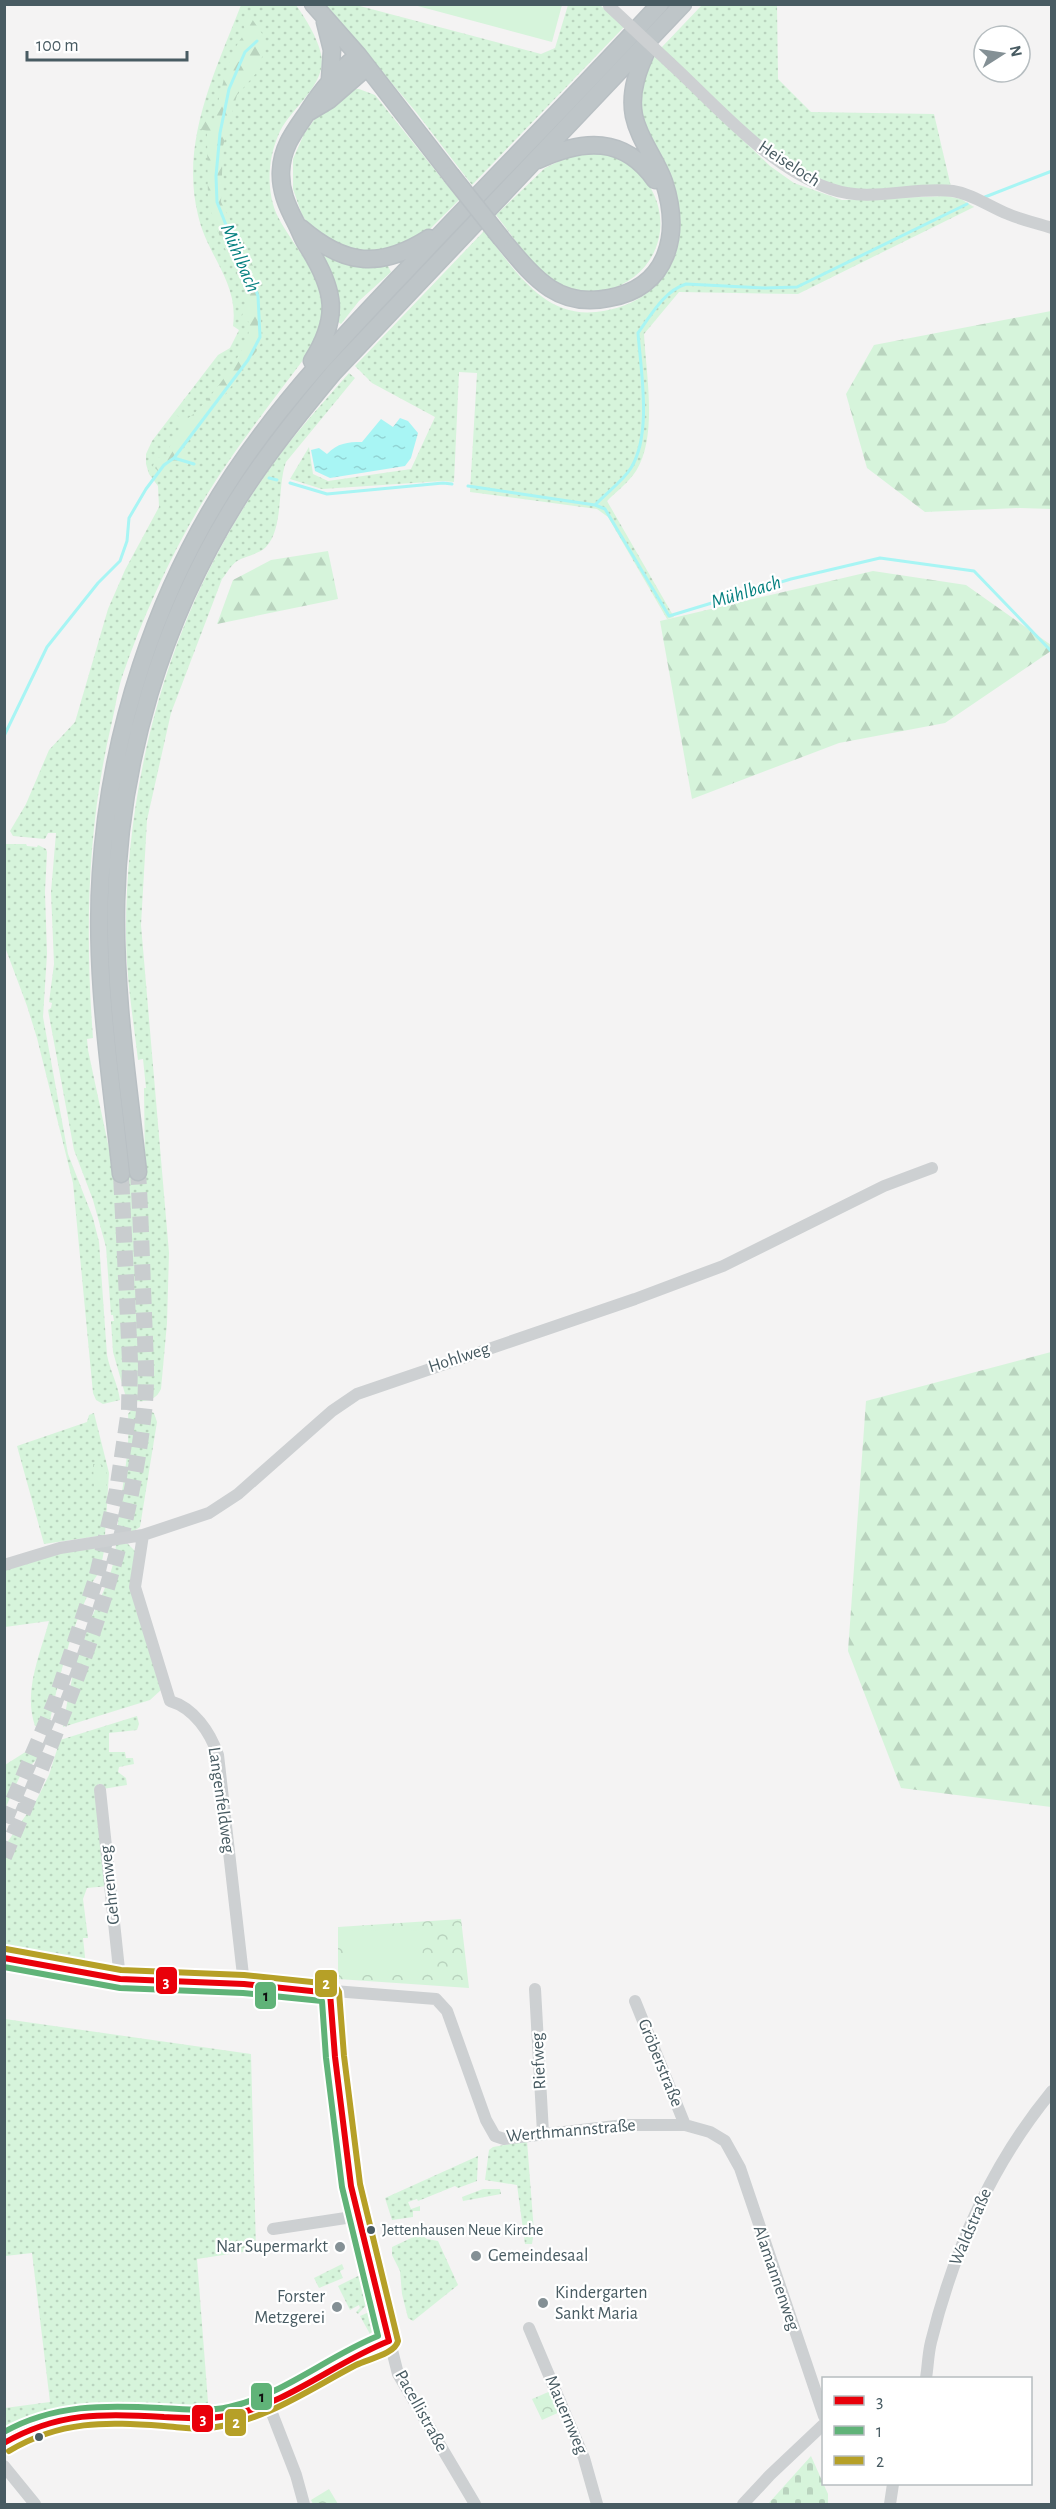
<svg xmlns="http://www.w3.org/2000/svg" width="1056" height="2509" font-family="'Alegreya Sans',sans-serif">
	<defs>
		<pattern id="grass-dots" width="8" height="8" patternUnits="userSpaceOnUse" patternTransform="scale(1.5)"><rect width="8" height="8" fill="#d6f4db"/><path d="M2 2h.1M6 6h.1" fill="none" stroke="#b9d3be" stroke-width="1.8" stroke-linecap="round"/></pattern>
		<pattern id="forest-firs" width="22" height="20" patternUnits="userSpaceOnUse" patternTransform="scale(1.5)"><rect width="22" height="20" fill="#d6f4db"/><path d="M5 1l3.5 6h-7zM16 11l3.5 6h-7z" fill="#b9d3be"/></pattern>
		<pattern id="cemetery-stones" width="16" height="16" patternUnits="userSpaceOnUse" patternTransform="scale(1.5)"><rect width="16" height="16" fill="#d6f4db"/><path d="M2 7V4a2 2 0 0 1 4 0v3zM10 15v-3a2 2 0 0 1 4 0v3z" fill="#b9d3be"/></pattern>
		<pattern id="park-crowns" width="20" height="18" patternUnits="userSpaceOnUse" patternTransform="scale(1.5)"><rect width="20" height="18" fill="#d6f4db"/><path d="M2 6a3 3 0 1 1 6 0M12 15a3 3 0 1 1 6 0" fill="none" stroke="#b9d3be"/></pattern>
		<pattern id="water-ripples" width="26" height="14" patternUnits="userSpaceOnUse" patternTransform="scale(1.5)"><rect width="26" height="14" fill="#a8f5f4"/><path d="M2 4q2-2 4 0t4 0M15 11q2-2 4 0t4 0" fill="none" stroke="#92d4d4"/></pattern>
	</defs>
	<rect width="100%" height="100%" fill="#f4f3f3"/>
	<!-- grass -->
	<path fill="url(#grass-dots)" d="M241 5H296C306 19 317 37 321 54 328 86 288 109 278 136 269 157 267 182 273 204 276 216 285 229 292 240 316 275 330 297 317 341 277 396 233 449 199 508 168 561 142 619 122 677 117 693 115 710 111 726 87 829 85 933 93 1038L87 1039 88 1050 114 1172 129 1175 145 1169 144 1088H146L143 1059 138 1060C133 1018 126 975 126 933 126 769 174 601 271 467 294 434 322 404 349 373L355 378 286 462C277 486 284 528 266 547 259 554 246 556 237 561 231 565 227 573 222 579L171 713 147 820 141 925 169 1253 167 1323 161 1389C154 1404 141 1401 127 1401L113 1352 111 1321H114L113 1315H111L106 1247 93 1200 74 1150 48 1010 51 1008 52 1003 49 1002 54 964 51 892 56 833H48L45 839 13 836 10 831 26 804 49 750 75 722 108 609 125 570 159 507 158 486 149 474 146 464V454L152 441 218 355 230 348 239 330 233 326C239 282 207 256 198 215 180 142 215 72 241 5Z
		M326 5H356L541 54 555 48 568 5H600L624 27 472 185 416 112Z
		M702 5H777L778 79 811 112 934 114 951 187 892 191 837 188 786 167 661 48Z
		M655 56 770 166 794 183 842 200 946 196 961 199 974 207 798 294 679 292 644 334C646 374 658 436 636 471 629 482 616 492 607 501L674 617 667 619 608 517 597 509 470 492 477 373 459 372 454 482 443 481 322 489 290 479 309 447 313 474 328 481 411 469 435 417 372 383 355 366 484 231C513 267 542 318 596 312 662 305 696 250 673 187 666 167 651 150 644 130 635 106 641 77 655 56Z
		M347 89H359L375 95 459 200 430 229 398 250 349 253 313 230 302 215 293 189V159L304 134 317 116Z
		M578 152C587 152 598 150 606 152 611 154 617 158 622 161 680 193 671 275 604 291 590 294 578 295 565 288 534 272 517 241 496 215L545 168Z
		M322 255C344 265 363 269 387 264L391 272 359 301 341 324 338 322V294Z
		M5 844H26L27 846 37 847 38 845 46 849 47 852 45 892 47 954 43 1017 68 1154 93 1218 99 1242 107 1355C110 1371 118 1384 120 1400L103 1404 96 1400 93 1393 73 1183 37 1038 27 1006 5 947Z
		M132 1409H143L154 1413 157 1422 140 1527 134 1531 117 1533C120 1493 131 1453 128 1414Z
		M94 1413 109 1473 105 1535 44 1544 17 1446 87 1422 89 1415Z
		M116 1544H128L136 1552 132 1589 161 1690 150 1700 63 1727C68 1696 74 1665 84 1636 96 1603 114 1579 116 1544Z
		M105 1546 100 1571 87 1590 89 1592C68 1637 58 1682 48 1730L35 1726C23 1691 40 1655 49 1621L5 1627 4 1568 60 1553Z
		M137 1716 139 1724 137 1730 109 1733V1752H125L126 1758H133L134 1764 119 1767 118 1772 126 1778 127 1785 103 1789 102 1784H98L108 1886 87 1888 83 1899 88 1938H83L86 1966 5 1951 4 1847 37 1799 49 1775 60 1740Z
		M45 1743 39 1757 20 1776 5 1809V1765L30 1749Z
		M5 2019 251 2054 256 2250 197 2259 209 2415 87 2407 56 2409 5 2436V2408L50 2402 32 2253 5 2256Z
		M527 2141 534 2232 532 2244H525L517 2185 485 2180 489 2150 493 2147Z
		M478 2156 477 2181 458 2188 455 2186 418 2201 417 2199 408 2202 411 2209 420 2206V2211H413V2217L392 2220 385 2198Z
		M483 2189H500L501 2194 463 2201 462 2197Z
		M420 2234 427 2239 438 2241 458 2285 413 2321 408 2318 402 2294 400 2271 392 2255V2247Z
		M342 2264 344 2269 340 2271 343 2278 319 2288 314 2278Z
		M360 2275 361 2281 365 2280 370 2301 358 2314 356 2312 360 2308 359 2305 350 2310 338 2286Z
		M372 2306 376 2327 370 2334 360 2316 367 2313Z"/>
	<!-- forest -->
	<path fill="url(#forest-firs)" d="M250 16 265 38 260 69 237 95 223 146 221 202 258 276 262 342 242 373 183 448 185 457 190 461 188 465 170 464 158 471 153 466 156 458 167 456 170 446 182 429 172 420 176 415 184 420C200 416 244 353 248 336 249 332 249 326 249 322L241 318 247 304 246 287 222 243 208 202 207 131 199 129 202 119H214C220 96 229 48 246 33L242 20Z
		M1051 311V509L1020 508 925 512 867 468 846 394 874 345Z
		M328 551 338 599 217 624 233 580 271 560Z
		M873 571 966 585 1051 645V651L945 723 839 743 692 799 660 621Z
		M1051 1352V1807L901 1788 848 1651 866 1401Z"/>
	<!-- cemetery -->
	<path fill="url(#cemetery-stones)" d="M811 2456 828 2494V2504H768Z"/>
	<!-- park -->
	<path fill="url(#park-crowns)" d="M93 1464 106 1465V1489L94 1487Z
		M461 1919 469 1988 338 1979V1927Z
		M553 2390 562 2411 542 2420 532 2399Z
		M329 2489 338 2504H313L311 2500Z"/>
	<!-- pitch -->
	<path fill="#d6f4db" d="M414 5H562L552 42Z
		M343 1930 423 1931 422 1975H343Z"/>
	<!-- water -->
	<path fill="url(#water-ripples)" d="M400 418 408 421 418 433 411 458 405 466 330 478 315 471 311 450 319 448 327 454C338 443 347 442 362 442L381 419 393 427Z"/>
	<g fill="none" stroke-linecap="round" stroke-linejoin="round">
		<!-- stream -->
		<path stroke="#a8f5f4" stroke-width="3" d="M985 197 1052 171
			M174 458 194 464
			M269 478 277 480
			M290 483 327 494 443 483 452 484
			M468 486 595 505 605 509 669 616 791 579 880 558 974 571 1052 652
			M595 505C606 493 623 481 631 468 652 434 641 372 638 333 651 315 664 291 686 284L765 288 797 287 967 204
			M4 736 47 647 98 583 120 561 127 541 129 518 146 489 164 465 174 458 248 360 260 337 258 296 251 277 235 248 217 202 216 176 220 133 229 89 245 52 257 41"/>
		<!-- highway-tunnel -->
		<path stroke="#c9cdcf" stroke-width="16" stroke-dasharray="16 8" stroke-linecap="butt" d="M4 1822 55 1702 96 1579 117 1490 129 1410 130 1361 121 1174
			M4 1857C65 1713 127 1568 144 1412 148 1380 145 1345 144 1313 142 1266 141 1219 138 1172"/>
		<defs>
			<path id="highway" d="M313 4 358 55 451 175
				M325 22 332 50 330 79
				M309 112 329 100 367 67
				M538 160C583 139 624 136 655 180
				M301 228C345 266 380 269 429 238
				M501 238C532 275 556 309 609 298 669 287 681 234 664 182 656 159 639 140 634 116 629 91 639 67 649 46
				M312 361C340 317 335 290 308 247 303 240 300 231 296 223 287 206 280 190 281 171 282 147 294 132 307 113 324 86 334 76 358 55
				M138 1172C128 1082 114 992 116 901 119 762 162 620 236 502 265 456 299 414 334 372L683 4
				M121 1174C111 1074 94 974 101 873 110 733 155 593 233 475 286 395 353 326 419 257 499 172 581 90 660 4"/>
		</defs>
		<!-- highway casing -->
		<use href="#highway" stroke="#b8bfc3" stroke-width="19"/>
		<!-- minor -->
		<path stroke="#cdd0d2" stroke-width="12" d="M670 63C717 106 769 168 831 189 871 203 912 186 953 191 973 194 990 207 1008 214 1022 220 1037 223 1052 228
			M143 1535 135 1587 170 1701C194 1708 210 1732 218 1755L244 1984
			M4 1565 60 1548 143 1535 209 1513 238 1494 332 1411 357 1394 635 1299 723 1266 884 1186 932 1168
			M100 1790 120 1979
			M4 1958 120 1979 244 1984 436 1999 447 2011 486 2120 495 2136 504 2139 624 2125H685L710 2132 725 2141 740 2168 824 2416
			M535 1989 543 2133
			M330 1993 335 2057 351 2186 398 2374 475 2504
			M635 2001 685 2125
			M273 2229 359 2216
			M529 2328 584 2458 597 2504
			M926 2378C928 2366 928 2354 931 2342 954 2249 991 2165 1052 2091
			M268 2403 296 2475 304 2504
			M4 2443C58 2407 107 2414 168 2417 181 2418 196 2421 209 2419 275 2414 327 2362 389 2341
			M4 2466 35 2504
			M743 2504 770 2475 824 2424
			M890 2504 893 2484"/>
		<!-- highway -->
		<use href="#highway" stroke="#bec5c8" stroke-width="16"/>
		<defs>
			<path id="highway-bridge" d="M451 175 501 238"/>
		</defs>
		<!-- highway-bridge casing -->
		<use href="#highway-bridge" stroke="#b8bfc3" stroke-width="19" stroke-linecap="butt"/>
		<!-- minor-bridge -->
		<path stroke="#cdd0d2" stroke-width="12" d="M609 6 670 63"/>
		<!-- highway-bridge -->
		<use href="#highway-bridge" stroke="#bec5c8" stroke-width="16"/>
		<defs>
			<path id="bus-1" d="M4 1958 120 1979 244 1984 330 1993
				M330 1993 335 2057 351 2186 389 2341
				M4 2443C58 2412 104 2413 164 2417 188 2418 209 2420 232 2415 288 2403 336 2362 389 2341"/>
			<path id="bus-2" d="M4 1967 120 1988 243 1993 322 2001 326 2058 342 2187 378 2336C328 2356 283 2395 229 2407 206 2412 184 2409 161 2408 105 2405 54 2404 4 2432"/>
			<path id="bus-3" d="M6 1949 121 1970 244 1975 331 1984 336 1987 339 1992 344 2056 360 2184 398 2341C395 2354 368 2359 356 2365 308 2390 265 2421 210 2428 194 2430 179 2427 164 2426 105 2422 61 2420 9 2451"/>
		</defs>
		<!-- bus-1 casing -->
		<use href="#bus-1" stroke="#fff" stroke-width="10"/>
		<!-- bus-2 casing -->
		<use href="#bus-2" stroke="#fff" stroke-width="10"/>
		<!-- bus-3 casing -->
		<use href="#bus-3" stroke="#fff" stroke-width="10"/>
		<!-- bus-1 -->
		<use href="#bus-1" stroke="#e9000a" stroke-width="6"/>
		<!-- bus-2 -->
		<use href="#bus-2" stroke="#60b378" stroke-width="6"/>
		<!-- bus-3 -->
		<use href="#bus-3" stroke="#b6a027" stroke-width="6"/>
	</g>
	<!-- markers -->
	<g fill="#485b62" stroke="#fff" stroke-width="2">
		<circle cx="371" cy="2230" r="5"/>
		<circle cx="39" cy="2437" r="5"/>
	</g>
	<g fill="#849095" stroke="#fff" stroke-width="2">
		<circle cx="340" cy="2247" r="6"/>
		<circle cx="476" cy="2256" r="6"/>
		<circle cx="543" cy="2303" r="6"/>
		<circle cx="337" cy="2307" r="6"/>
	</g>
	<g text-anchor="middle" dominant-baseline="central" stroke-width="4.5" stroke-linejoin="round" paint-order="stroke">
		<!-- bus labels -->
		<g font-size="16" fill="#485b62" stroke="#fff" text-anchor="start">
			<text x="382" y="2230">Jettenhausen Neue Kirche</text>
		</g>
		<!-- street labels -->
		<g font-size="18" fill="#485b62" stroke="#fff">
			<text transform="translate(789 164) rotate(33)">Heiseloch</text>
			<text transform="translate(459 1358) rotate(-18)">Hohlweg</text>
			<text transform="translate(221 1800) rotate(82)">Langenfeldweg</text>
			<text transform="translate(110 1885) rotate(-96)">Gehrenweg</text>
			<text transform="translate(539 2061) rotate(-93)">Riefweg</text>
			<text transform="translate(660 2063) rotate(68)">Gröberstraße</text>
			<text transform="translate(571 2131) rotate(-5)">Werthmannstraße</text>
			<text transform="translate(971 2227) rotate(-67)">Waldstraße</text>
			<text transform="translate(776 2278) rotate(71)">Alamannenweg</text>
			<text transform="translate(421 2411) rotate(61)">Pacellistraße</text>
			<text transform="translate(566 2415) rotate(67)">Mauernweg</text>
		</g>
		<!-- poi labels -->
		<g font-size="18" fill="#485b62" stroke="#fff" text-anchor="end">
			<text x="328" y="2247">Nar Supermarkt</text>
			<text x="488" y="2256" text-anchor="start">Gemeindesaal</text>
			<text x="555" y="2293" text-anchor="start">Kindergarten<tspan x="555" dy="21">Sankt Maria</tspan></text>
			<text x="325" y="2297">Forster<tspan x="325" dy="21">Metzgerei</tspan></text>
		</g>
		<!-- water labels -->
		<g font-size="20" font-style="italic" fill="#068180" stroke="#fff">
			<text transform="translate(240 258) rotate(67)">Mühlbach</text>
			<text transform="translate(746 592) rotate(-17)">Mühlbach</text>
		</g>
	</g>
	<g stroke="#fff" stroke-width="2">
		<rect x="155" y="1966" width="23" height="29" rx="6" fill="#e9000a"/>
		<rect x="314" y="1969" width="24" height="29" rx="6" fill="#b6a027"/>
		<rect x="254" y="1981" width="23" height="29" rx="6" fill="#60b378"/>
		<rect x="250" y="2382" width="23" height="29" rx="6" fill="#60b378"/>
		<rect x="191" y="2404" width="23" height="29" rx="6" fill="#e9000a"/>
		<rect x="224" y="2408" width="23" height="29" rx="6" fill="#b6a027"/>
	</g>
	<g font-size="16" text-anchor="middle" font-weight="bold" fill="#fff">
		<text x="166" y="1987">3</text>
		<text x="326" y="1989">2</text>
		<text x="203" y="2424">3</text>
		<text x="236" y="2428">2</text>
	</g>
	<g font-size="16" text-anchor="middle" font-weight="bold" fill="#111">
		<text x="266" y="2001">1</text>
		<text x="262" y="2402">1</text>
	</g>
	<!-- border -->
	<rect width="1056" height="2509" fill="none" stroke="#485b62" stroke-width="12"/>
	<!-- legend -->
	<rect x="822" y="2377" width="210" height="108" fill="#ffffff" stroke="#b6bdc0" stroke-width="1.5"/>
	<rect x="834" y="2396" width="30" height="9" fill="#e9000a" stroke="#b6bdc0" stroke-width="1.5"/>
	<text x="876" y="2407" font-size="18" fill="#485b62">3</text>
	<rect x="834" y="2426" width="30" height="9" fill="#60b378" stroke="#b6bdc0" stroke-width="1.5"/>
	<text x="876" y="2437" font-size="18" fill="#485b62">1</text>
	<rect x="834" y="2456" width="30" height="9" fill="#b6a027" stroke="#b6bdc0" stroke-width="1.5"/>
	<text x="876" y="2467" font-size="18" fill="#485b62">2</text>
	<!-- north arrow -->
	<g transform="translate(1002 54) rotate(78)"><circle r="28" fill="#ffffff" stroke="#b6bdc0" stroke-width="1.5"/>
	<path d="M0-4.5L10 22L0 15L-10 22Z" fill="#849095"/>
	<text y="-9" font-size="16" font-weight="bold" text-anchor="middle" fill="#485b62">N</text>
	</g>
	<!-- scale -->
	<path d="M27 51v9h160v-9" fill="none" stroke="#485b62" stroke-width="3"/>
	<text x="36" y="51" font-size="18" fill="#485b62" stroke="#ffffff" stroke-width="4.5" paint-order="stroke">100 m</text>
</svg>
